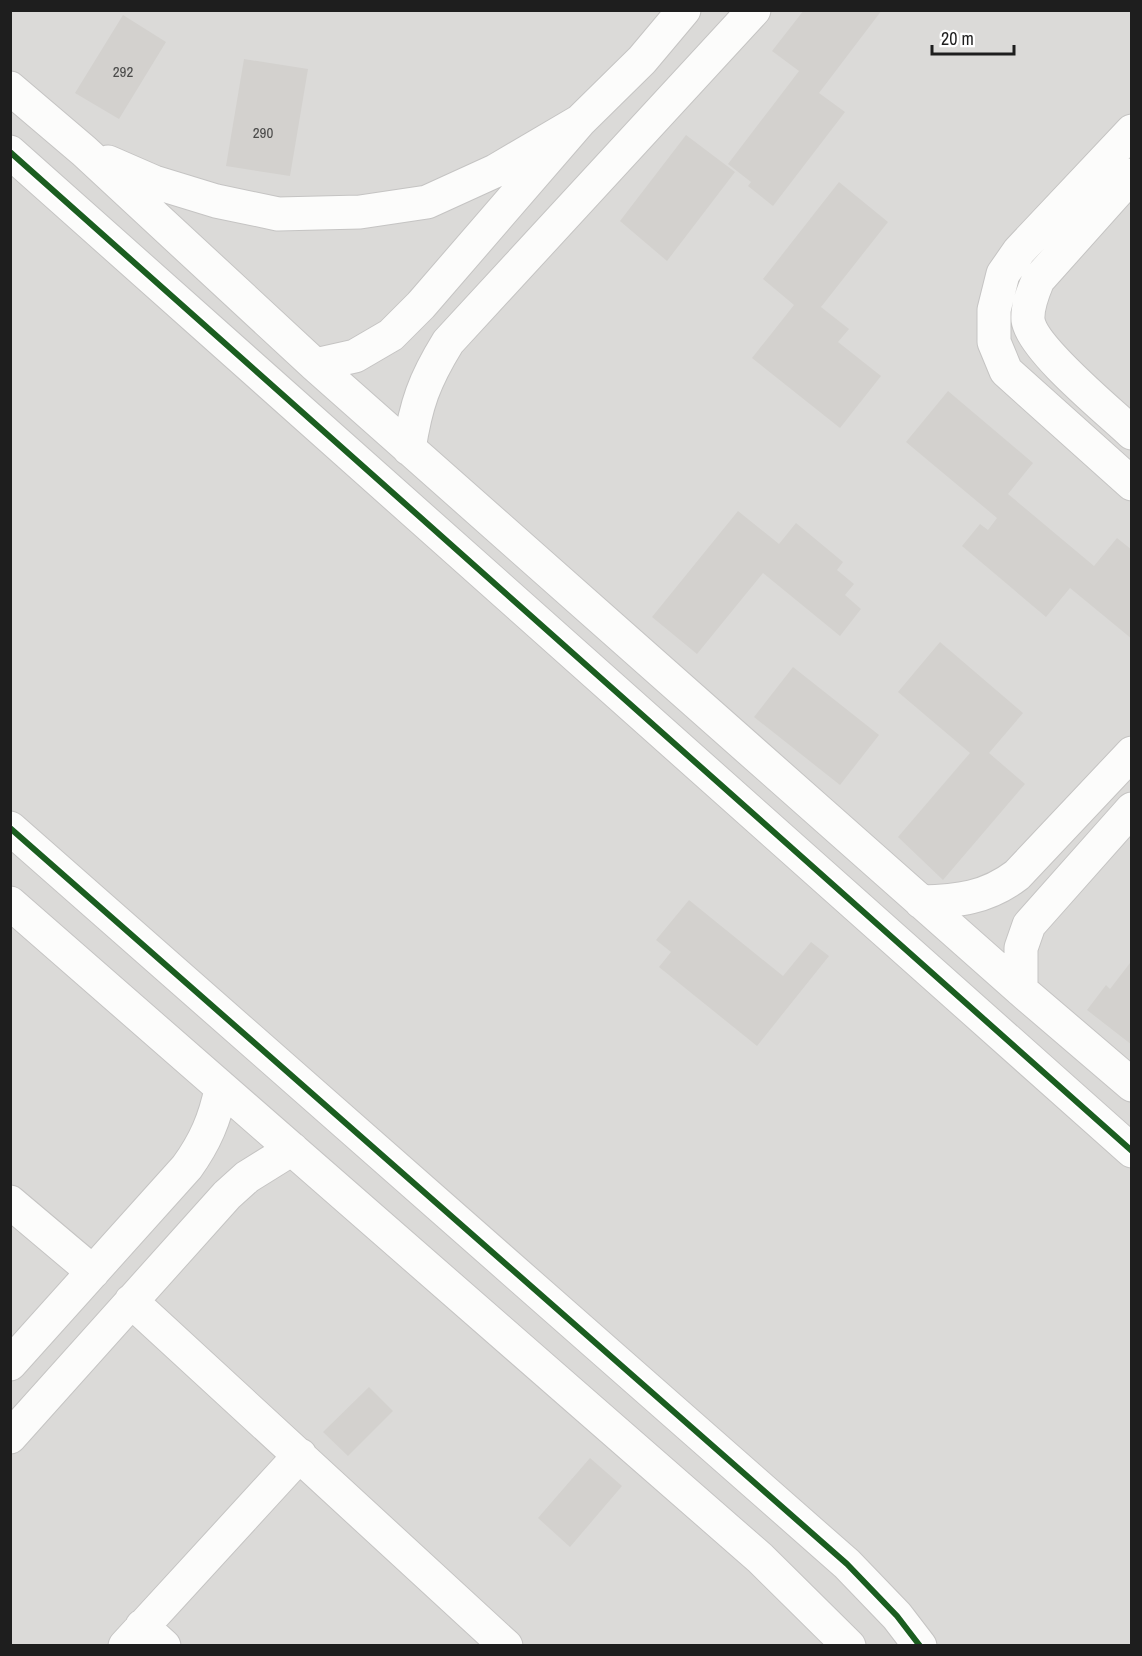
<svg xmlns="http://www.w3.org/2000/svg" width="1142" height="1656" font-family="'Archivo Narrow',sans-serif">
	<rect width="100%" height="100%" fill="#ecebe7"/>
	<!-- residential -->
	<path fill="#dbdad8" d="M10 11H1131V1645H11Z"/>
	<!-- building -->
	<path fill="#d3d1ce" d="M804 10H882L819 93 845 112 773 206 748 186 751 182 728 164 799 71 772 51Z
		M123 15 166 42 119 119 75 93Z
		M244 59 308 69 290 176 226 166Z
		M686 135 735 172 667 261 620 221Z
		M839 182 888 222 821 307 849 329 838 342 881 376 840 428 752 358 794 305 763 279Z
		M948 391 1033 463 1008 494 1094 566 1117 538 1132 550V639L1070 588 1046 617 962 546 980 524 988 530 997 518 906 442Z
		M738 511 779 544 796 523 843 562 837 570 854 584 845 595 861 609 840 636 763 573 697 654 652 617Z
		M940 642 1023 713 989 753 1025 784 943 880 898 837 970 753 898 692Z
		M793 667 879 735 840 785 754 717Z
		M689 900 783 976 811 942 829 956 757 1046 659 967 671 952 656 940Z
		M1130 963 1132 964V1045L1087 1010 1106 985 1110 989Z
		M369 1387 393 1411 348 1456 323 1432Z
		M590 1458 622 1486 570 1547 538 1518Z"/>
	<g fill="none" stroke-linecap="round" stroke-linejoin="round">
		<defs>
			<path id="minor" d="M10 88 84 151 315 365 1021 990 1132 1085
				M1132 131 1019 251 1003 274 994 310V342L1006 371 1132 484
				M10 152 1132 1151
				M108 162 154 182 216 201 278 214 360 212 427 202 495 171 580 121
				M1132 175 1038 280C1033 292 1027 306 1028 320 1032 349 1109 411 1132 433
				M315 365 355 356 391 335 421 305 580 121 642 60 684 10
				M409 449C416 404 424 381 448 342L754 10
				M10 828 847 1564 897 1616 920 1646
				M921 902C958 901 987 898 1017 875L1132 753
				M10 903 760 1558 849 1646
				M1021 990V948L1029 925 1132 809
				M10 1202 93 1272
				M131 1301 506 1646
				M10 1364 187 1167C205 1142 215 1119 221 1089
				M10 1437 227 1195 247 1177 292 1149
				M142 1626 164 1646
				M125 1646 300 1455"/>
		</defs>
		<!-- minor casing -->
		<use href="#minor" stroke="#c5c4c3" stroke-width="35"/>
		<!-- minor -->
		<use href="#minor" stroke="#fcfcfb" stroke-width="33"/>
		<defs>
			<path id="cycleway" d="M10 152 1132 1151
				M10 828 847 1564 897 1616 920 1646"/>
		</defs>
		<!-- cycleway casing -->
		<use href="#cycleway" stroke="#fff" stroke-width="10"/>
		<!-- cycleway -->
		<use href="#cycleway" stroke="#1b5e20" stroke-width="6"/>
	</g>
	<g text-anchor="middle" dominant-baseline="central" stroke-width="4.5" stroke-linejoin="round" paint-order="stroke">
		<!-- number labels -->
		<g font-size="15" fill="#4b4b4a">
			<text x="123" y="71">292</text>
			<text x="263" y="132">290</text>
		</g>
	</g>
	<!-- border -->
	<rect width="1142" height="1656" fill="none" stroke="#1e1e1e" stroke-width="24"/>
	<!-- scale -->
	<path d="M932 45v9h82v-9" fill="none" stroke="#1e1e1e" stroke-width="3"/>
	<text x="941" y="45" font-size="18" fill="#1e1e1e" stroke="#ffffff" stroke-width="4.5" paint-order="stroke">20 m</text>
</svg>
